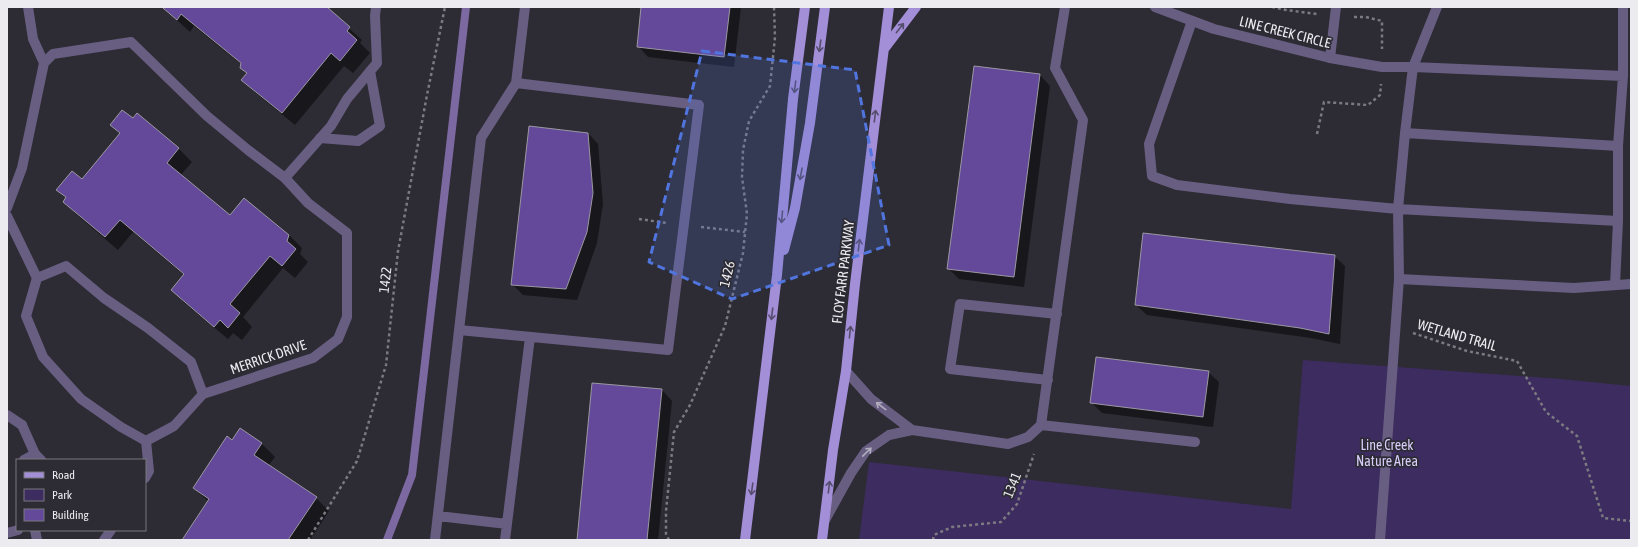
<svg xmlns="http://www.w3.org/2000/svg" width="1638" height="547" font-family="'Asap Condensed',sans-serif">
	<rect width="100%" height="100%" fill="#2d2b33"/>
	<!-- green -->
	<path fill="#3d2c60" d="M1303 360 1561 379 1631 386V540H859L869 462 1291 509Z"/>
	<!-- shadow -->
	<path fill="#0007" d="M166 7H325L362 40 360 43 370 53 353 73 344 66 295 125 256 93 243 80 248 74 241 67 242 65 194 26 190 32 164 8Z
		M642 7H741L734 67 648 57 638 46Z
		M974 67 1040 75 1050 86 1024 287 959 279 948 268Z
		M137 114 179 149 192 162 180 176 230 217 289 235 302 248 300 254 308 262 295 278 283 268 243 317 252 327 242 340 233 333 228 339 185 303 172 290 184 275 133 232 118 250 77 215 64 202 66 198 57 190 82 181 120 134 111 125 133 120Z
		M588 133 598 144 603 204 597 243 577 300 523 295 512 284Z
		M1334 256 1345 266 1340 344 1311 338 1147 315 1136 305Z
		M1208 372 1219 382 1213 427 1102 413 1091 402Z
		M593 384 662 390 672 401 658 540H578Z
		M241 429 262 444 275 457 268 466 316 498 329 511 310 540H183L209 502 194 488 233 441Z"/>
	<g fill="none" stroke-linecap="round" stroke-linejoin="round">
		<!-- stream -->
		<path stroke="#7d69a2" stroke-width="8" d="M387 540 412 475 466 7"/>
	</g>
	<!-- building -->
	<path fill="#64489a" stroke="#9b99a2" d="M164 7H327L350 27 347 31 357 40 340 61 331 53 282 113 241 80 247 73 240 68 241 63 181 14 177 20 163 8Z
		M641 7H730L724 57 637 47Z
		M974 66 1040 74 1014 277 947 269Z
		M122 110 133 118 137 113 179 148 167 163 230 215 244 198 289 235 287 241 296 249 282 266 270 256 230 304 240 313 228 328 220 320 214 327 171 290 184 274 120 220 105 237 63 202 66 197 56 190 72 171 82 179 120 133 110 125Z
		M529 126 588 133 593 193 587 232 566 289 511 285Z
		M1143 233 1335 255 1329 334 1300 328 1135 305Z
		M1096 357 1209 371 1203 417 1090 403Z
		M592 383 662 389 647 540H577Z
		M240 428 262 443 254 455 317 497 288 540H182L209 499 193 488 227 436 232 440Z"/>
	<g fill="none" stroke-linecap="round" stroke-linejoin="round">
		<!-- path -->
		<path stroke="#7c7a81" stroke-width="2.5" stroke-dasharray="3 3" stroke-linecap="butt" d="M1272 7 1286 10 1317 14
			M1354 17H1366L1382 21V49
			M1317 134 1324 102 1368 105 1380 95 1381 84
			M639 219 667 223
			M701 227 745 232
			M1413 333 1467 351 1517 361 1546 412 1577 436 1603 518 1631 521
			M308 540 357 461 386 365 398 251 427 95 445 7
			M669 540 666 534V511L674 432 690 405 725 326 743 253 747 214 742 177 743 150 749 121 770 86 775 37 774 7
			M933 540 934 535 952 527 1001 522 1017 504 1034 454"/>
		<!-- service -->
		<path stroke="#685e82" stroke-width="10" d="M1192 21 1149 144 1152 176 1177 185 1290 199 1398 209 1618 221
			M1330 58 1336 7
			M1413 67 1623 76
			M1405 133 1618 146 1623 76V7
			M7 216 37 278
			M1399 279 1574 288 1631 284
			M1615 285 1618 221V146
			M459 330 668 350 699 105 516 83
			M846 371 871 399 912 430
			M1048 380 950 369 960 304 1057 314
			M22 425 35 454
			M1041 425 1195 442
			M438 516 507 524
			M825 520 851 473 866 451 889 435 912 430 1008 444 1028 437 1041 425 1083 120 1055 68 1065 7
			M7 533 18 530
			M435 540 481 138 516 83 525 7
			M505 540 530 337
			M1380 540 1399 279 1398 209 1405 133 1413 67 1437 7"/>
		<!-- minor -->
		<path stroke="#685e82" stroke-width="10" d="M1155 7 1214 29 1330 58 1382 67H1413
			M44 63 53 54 131 42 207 116 248 150 285 178 308 203 347 233V317L338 339 313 358 203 394
			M320 138 358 141 380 126 370 71
			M285 178 331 126 347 99 377 63 375 16 376 7
			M7 208 22 168 44 63 33 39 28 7
			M66 266 104 298 148 328 191 362 203 394 174 426 146 441 121 427 81 399 43 357 26 316 37 278Z
			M7 415 22 425
			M24 460 35 454 41 460
			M145 478 149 471 146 441
			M35 530 37 540
			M104 540 111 530"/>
		<!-- primary -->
		<path stroke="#a38ed8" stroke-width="10" d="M884 49 916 7
			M784 250 795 208 810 123 825 7
			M745 540 777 275 793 99 805 7
			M822 540 833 450 846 371 855 284 889 7"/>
	</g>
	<!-- one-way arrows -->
	<defs><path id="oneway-shaft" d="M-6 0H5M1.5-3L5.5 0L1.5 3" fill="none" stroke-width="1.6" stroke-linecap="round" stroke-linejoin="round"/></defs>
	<g stroke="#564e6d">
		<use href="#oneway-shaft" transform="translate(900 28) rotate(-52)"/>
		<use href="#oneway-shaft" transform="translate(820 46) rotate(98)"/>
		<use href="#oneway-shaft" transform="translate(795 87) rotate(97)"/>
		<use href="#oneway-shaft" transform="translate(875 116) rotate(-83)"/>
		<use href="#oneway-shaft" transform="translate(801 174) rotate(100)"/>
		<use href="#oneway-shaft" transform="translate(782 217) rotate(95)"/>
		<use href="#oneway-shaft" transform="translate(859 245) rotate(-83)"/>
		<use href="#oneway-shaft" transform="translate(772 314) rotate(97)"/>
		<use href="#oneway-shaft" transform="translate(850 332) rotate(-84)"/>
		<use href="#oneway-shaft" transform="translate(829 487) rotate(-83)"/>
		<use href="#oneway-shaft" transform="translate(752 489) rotate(98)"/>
	</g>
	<g stroke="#b1acbe">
		<use href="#oneway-shaft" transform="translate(881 406) rotate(-143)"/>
		<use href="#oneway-shaft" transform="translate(867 452) rotate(-44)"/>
	</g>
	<!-- marked area -->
	<path fill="#5175de" fill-opacity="0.2" stroke="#5175de" stroke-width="3" stroke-dasharray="8 5" stroke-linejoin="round" d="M702 51 855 70 889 245 732 299 649 262Z"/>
	<g text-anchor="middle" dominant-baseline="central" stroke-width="3.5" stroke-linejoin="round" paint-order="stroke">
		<!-- street labels -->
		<g font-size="14" fill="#ecebf0" stroke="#2d2b33">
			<text transform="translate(1285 32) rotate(14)">LINE CREEK CIRCLE</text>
			<text transform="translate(843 272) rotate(-83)">FLOY FARR PARKWAY</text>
			<text transform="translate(727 274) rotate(-76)">1426</text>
			<text transform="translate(385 280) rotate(-84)">1422</text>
			<text transform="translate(1457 335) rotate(16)">WETLAND TRAIL</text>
			<text transform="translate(268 357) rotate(-19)">MERRICK DRIVE</text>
			<text transform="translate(1012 485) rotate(-68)">1341</text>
		</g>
		<!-- park labels -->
		<g font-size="14" fill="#d8cdfa" stroke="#2d2b33">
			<text x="1387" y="445">Line Creek<tspan x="1387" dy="16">Nature Area</tspan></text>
		</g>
	</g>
	<!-- border -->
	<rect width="1638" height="547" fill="none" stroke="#ecebf0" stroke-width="16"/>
	<!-- legend -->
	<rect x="16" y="459" width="130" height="72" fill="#2d2b33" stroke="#79787f"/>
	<rect x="24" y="472" width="20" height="6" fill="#a38ed8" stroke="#79787f"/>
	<text x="52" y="479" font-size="12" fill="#ecebf0">Road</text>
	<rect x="24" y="489" width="20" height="12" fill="#3d2c60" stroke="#79787f"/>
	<text x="52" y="499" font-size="12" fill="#ecebf0">Park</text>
	<rect x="24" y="509" width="20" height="12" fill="#64489a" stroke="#79787f"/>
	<text x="52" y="519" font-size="12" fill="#ecebf0">Building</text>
</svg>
